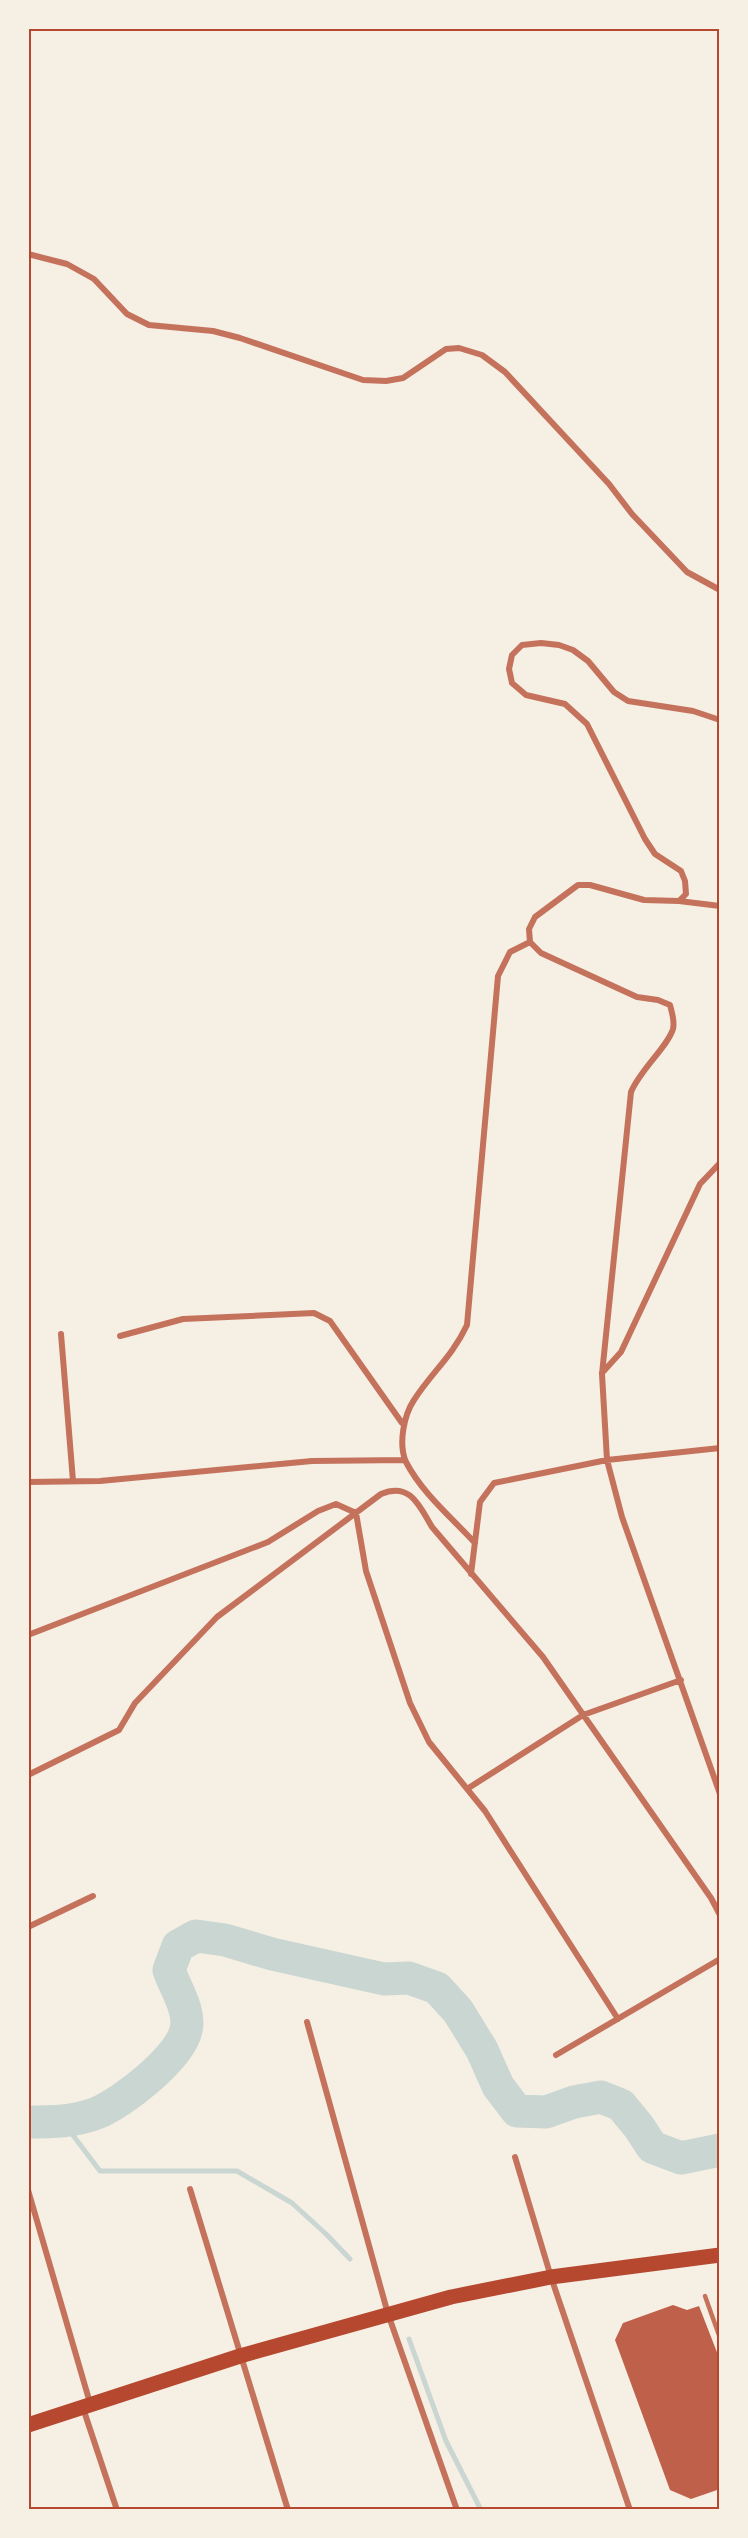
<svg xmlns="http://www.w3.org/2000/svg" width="748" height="2538" font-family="'Golos Text',sans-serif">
	<rect width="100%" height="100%" fill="#f6efe4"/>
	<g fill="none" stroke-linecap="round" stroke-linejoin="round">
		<!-- stream -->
		<path stroke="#c9d6d2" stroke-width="5" d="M63 2122 100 2171H237L292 2203 326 2234 350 2259
			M409 2339 446 2441 481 2510"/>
		<!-- river -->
		<path stroke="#c9d6d2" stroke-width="33" d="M28 2122C52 2122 74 2122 97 2113 122 2103 180 2058 186 2030 191 2011 175 1988 169 1970L178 1946 196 1936 225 1940 272 1954 384 1979 409 1978 437 1988 458 2011 482 2050 498 2086 517 2111 546 2112 574 2102 601 2097 621 2105 639 2127 652 2147 681 2158 720 2150"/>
	</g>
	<!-- building -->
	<path fill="#bf614a" d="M673 2305 687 2310 699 2306 720 2360V2489L691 2499 670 2490 615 2340 623 2323Z"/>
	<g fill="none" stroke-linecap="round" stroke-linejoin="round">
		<!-- service -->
		<path stroke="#c5725c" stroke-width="4.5" d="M705 2296 720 2338"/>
		<!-- minor -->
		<path stroke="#c5725c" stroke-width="6" d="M28 254 67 264 94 279 127 314 149 325 213 331 240 338 363 380 386 381 403 378 446 349 459 348 482 355 505 372 609 484 632 514 687 572 720 590
			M720 720 693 711 628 701 614 692 588 661 573 650 559 645 541 643 522 645 512 655 509 669 512 683 526 695 565 704 587 724 645 839 655 854 681 871 685 881 686 894 679 901 644 900 590 885H578L535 917 529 929 530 942 541 953 637 997 658 1000 670 1005C672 1013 675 1021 673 1029 668 1046 640 1070 631 1092L602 1374 607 1460 622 1517 720 1794
			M679 901 720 906
			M61 1334 73 1481
			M120 1336 183 1319 314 1313 330 1321 402 1423
			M602 1373 621 1352 700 1184 720 1163
			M28 1482 100 1481 312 1461 405 1460
			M475 1543C452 1518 422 1493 406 1462 398 1444 404 1415 414 1400 432 1372 452 1357 467 1325L498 976 510 952 530 942
			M471 1574 480 1502 494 1483 607 1460 720 1448
			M28 1635 268 1542 318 1511 336 1504 356 1513 366 1571 410 1703 429 1742 485 1811 618 2019
			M28 1775 119 1730 135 1703 217 1617 381 1494C410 1482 419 1505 432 1527L543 1657 711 1898 720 1915
			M467 1789 583 1715 681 1680
			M28 1927 93 1896
			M307 2022 388 2314 457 2510
			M556 2055 720 1959
			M515 2157 551 2277 630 2510
			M190 2189 288 2510
			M28 2190 90 2403
			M83 2408 117 2510"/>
		<!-- primary -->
		<path stroke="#b5482f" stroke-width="15" d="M28 2425 240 2356 451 2297 551 2277 720 2255"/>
	</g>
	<!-- border -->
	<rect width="748" height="2538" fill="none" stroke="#f6efe4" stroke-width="60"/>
	<rect x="30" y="30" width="688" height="2478" fill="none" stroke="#b5482f" stroke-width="2"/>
</svg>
